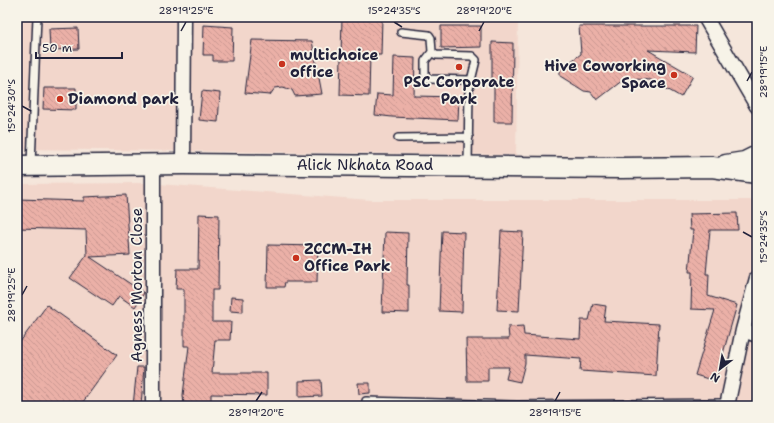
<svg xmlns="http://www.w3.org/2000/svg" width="774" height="423" font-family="'Shantell Sans',sans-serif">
	<defs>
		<pattern id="building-back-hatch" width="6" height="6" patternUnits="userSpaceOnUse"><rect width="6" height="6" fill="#ebb0a7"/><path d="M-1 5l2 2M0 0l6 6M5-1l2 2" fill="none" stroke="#c99791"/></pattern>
	</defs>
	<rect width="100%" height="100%" fill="#f5e6db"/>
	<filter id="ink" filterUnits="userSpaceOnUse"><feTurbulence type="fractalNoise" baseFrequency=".025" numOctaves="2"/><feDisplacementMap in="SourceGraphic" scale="8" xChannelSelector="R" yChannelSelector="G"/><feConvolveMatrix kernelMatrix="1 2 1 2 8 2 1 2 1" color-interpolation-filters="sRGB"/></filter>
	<g filter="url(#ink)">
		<!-- built -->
		<path fill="#f2d6cb" d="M17 17H518L516 155 17 149Z
			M145 183 370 200H757V279L753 320 757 323V406H17V184Z"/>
		<!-- building -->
		<path fill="url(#building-back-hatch)" stroke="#22223b" d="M342 17H382L381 55H370L369 96 340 95Z
			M204 25 233 27 232 61H213V55H203Z
			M441 26H481V47L441 48Z
			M579 26H696L695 52 648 50 693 76 681 97 651 80 635 79 623 80 597 100 591 92 584 91 560 76V69L581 54Z
			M78 28 79 49 50 50 49 29Z
			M252 40 312 41 322 94 295 96 292 90 283 87 275 88 270 95 245 93Z
			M492 42 513 43 512 122H494V87H492Z
			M394 57 415 58 414 96 459 97 458 120 392 117 375 115 377 94 393 95Z
			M44 88H76V110L43 109Z
			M202 91 220 93 218 122 199 120Z
			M126 195 130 255 90 257 144 293 135 307 119 296 112 306 70 278 87 255 86 230 17 228V199L84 201V197Z
			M737 213 738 230H710L706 274H709L708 296 737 305 715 381 695 375 715 310 691 309 692 272H689L693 230H690L689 214Z
			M199 214 219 215 218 290H212V322H231L230 340H215L212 373H267V395L211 394V406H184L183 395 189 346H184V289H176L177 269H198Z
			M442 231 464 232 462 312 439 311Z
			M501 231 523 232 519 311 497 310Z
			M385 232 408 233 407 285H409V313L382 312Z
			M268 245 318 246 317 282H285L284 287H267Z
			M231 297 243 298V312L230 311Z
			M593 304 606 306 604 321 659 324 656 376 580 371 581 359 525 355V363L520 382 506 379 509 367H488V381H467L466 339H509L508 327 523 326 524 335 580 339 581 320H589Z
			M47 305 117 355 80 406H17V346Z
			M137 367H144L141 406H133Z
			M321 380 322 396 299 397V381Z
			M358 383H370V393L359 394Z"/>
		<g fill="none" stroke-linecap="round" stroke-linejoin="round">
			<defs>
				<path id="lane" d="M401 32 429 35 431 38 432 52 436 55 472 56 476 60 469 89 468 166
					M432 52 425 61V74L428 79 472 80
					M398 138 469 137
					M31 164 37 17
					M366 401 517 405 728 403"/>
				<path id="street" d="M705 17 757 106
					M183 164 184 17
					M153 165V406
					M743 330 757 335
					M727 406 743 330 757 278"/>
				<path id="secondary" d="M726 165 745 162 757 156
					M17 166 183 164 621 168 712 167 757 173"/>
			</defs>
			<!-- lane casing -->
			<use href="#lane" stroke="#22223b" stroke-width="10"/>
			<!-- street casing -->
			<use href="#street" stroke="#22223b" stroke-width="17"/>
			<!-- secondary casing -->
			<use href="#secondary" stroke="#22223b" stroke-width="23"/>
			<!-- lane -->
			<use href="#lane" stroke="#f7f3e8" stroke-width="7"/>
			<!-- street -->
			<use href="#street" stroke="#f7f3e8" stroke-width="14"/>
			<!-- secondary -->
			<use href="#secondary" stroke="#f7f3e8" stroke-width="20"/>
		</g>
	</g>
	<!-- ticks -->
	<path fill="none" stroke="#22223b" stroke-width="1.5" d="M394 22 402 27M181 31 186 22M479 31 484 22M747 81 752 72M22 106 31 111M743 232 752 237M22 295 27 286M256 401 262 392M555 401 560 392"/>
	<!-- markers -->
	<g fill="#c8321e" stroke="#f7f3e8" stroke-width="1.5">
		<circle cx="282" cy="64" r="4"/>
		<circle cx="459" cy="67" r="4"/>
		<circle cx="674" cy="75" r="4"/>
		<circle cx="60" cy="99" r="4"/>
		<circle cx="296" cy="258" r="4"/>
	</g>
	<g text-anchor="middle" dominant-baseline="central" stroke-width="3.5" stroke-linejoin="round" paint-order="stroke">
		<!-- poi labels -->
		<g font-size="15" font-weight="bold" fill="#22223b" stroke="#f7f3e8" text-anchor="start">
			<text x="290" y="55">multichoice<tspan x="290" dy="17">office</tspan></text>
			<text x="666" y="66" text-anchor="end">Hive Coworking<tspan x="666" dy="17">Space</tspan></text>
			<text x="459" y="82" text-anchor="middle">PSC Corporate<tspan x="459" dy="17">Park</tspan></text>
			<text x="68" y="99">Diamond park</text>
			<text x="304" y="249">ZCCM-IH<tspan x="304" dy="17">Office Park</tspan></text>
		</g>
		<!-- street labels -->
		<g font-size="15" fill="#22223b" stroke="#f7f3e8">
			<text x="365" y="165">Alick Nkhata Road</text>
			<text transform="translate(137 285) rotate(-90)">Agness Morton Close</text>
		</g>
	</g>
	<!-- margin -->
	<rect width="774" height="423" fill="none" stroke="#f7f3e8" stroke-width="44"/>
	<!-- north arrow -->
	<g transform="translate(720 369) rotate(211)" stroke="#f7f3e8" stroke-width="3" paint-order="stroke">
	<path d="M0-3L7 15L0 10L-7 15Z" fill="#22223b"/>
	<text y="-6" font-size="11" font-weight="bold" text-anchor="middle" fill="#22223b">N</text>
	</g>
	<!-- scale -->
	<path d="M36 52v6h86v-6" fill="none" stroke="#22223b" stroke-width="2"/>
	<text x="42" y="52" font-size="12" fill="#22223b" stroke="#f7f3e8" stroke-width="3" paint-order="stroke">50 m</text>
	<rect x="22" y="22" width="730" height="379" fill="none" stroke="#22223b" stroke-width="1.5"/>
	<g font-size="10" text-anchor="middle" fill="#22223b">
		<text x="186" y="14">28°19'25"E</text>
		<text x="394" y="14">15°24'35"S</text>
		<text x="484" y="14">28°19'20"E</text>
		<text transform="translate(763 72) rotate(-90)" y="4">28°19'15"E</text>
		<text transform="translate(11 106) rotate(-90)" y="4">15°24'30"S</text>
		<text transform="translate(763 237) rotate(-90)" y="4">15°24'35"S</text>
		<text transform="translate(11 295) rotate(-90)" y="4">28°19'25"E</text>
		<text x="256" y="416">28°19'20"E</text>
		<text x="555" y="416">28°19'15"E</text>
	</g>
</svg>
